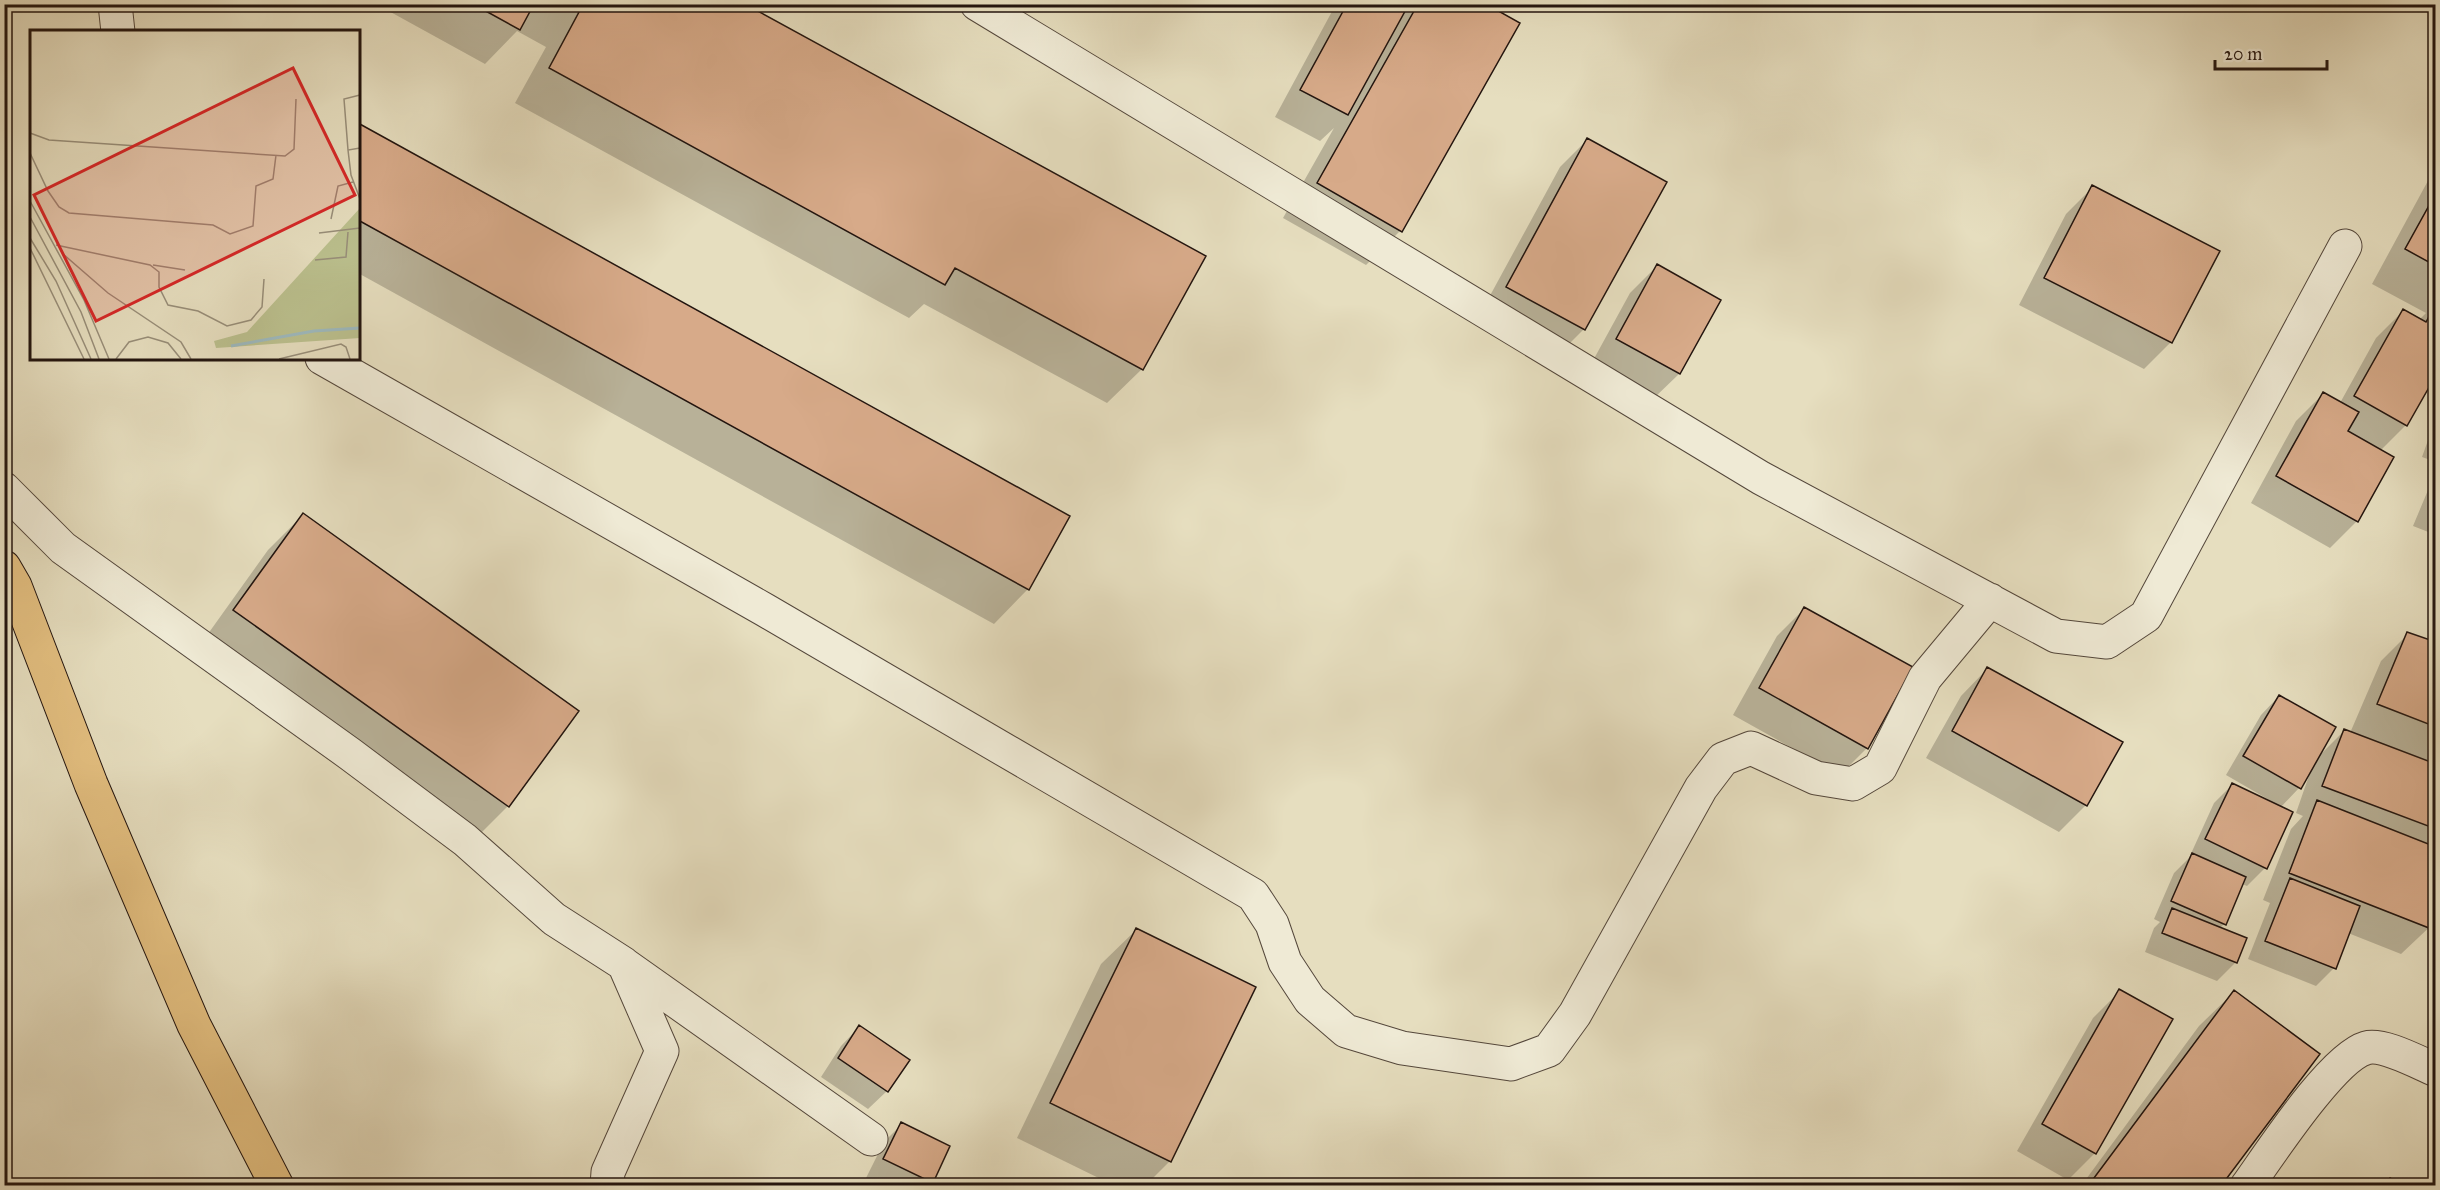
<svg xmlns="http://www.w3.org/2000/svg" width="2440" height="1190" font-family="'IM FELL Great Primer',serif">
	<rect width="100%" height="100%" fill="#e6debf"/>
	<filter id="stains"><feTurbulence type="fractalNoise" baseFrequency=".00333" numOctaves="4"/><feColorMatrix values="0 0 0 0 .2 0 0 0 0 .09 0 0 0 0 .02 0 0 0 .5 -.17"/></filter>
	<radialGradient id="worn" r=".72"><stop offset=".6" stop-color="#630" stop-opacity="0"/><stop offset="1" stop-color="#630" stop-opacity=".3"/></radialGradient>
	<!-- shadow -->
	<path fill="#0003" d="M376 4H742L1142 369 1107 403 924 304 909 318 515 103 546 47 517 31 485 64Z
		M1336 4H1483L1400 231 1366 265 1283 218 1334 128 1320 141 1275 117Z
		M358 124 1028 589 994 624 358 273Z
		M1587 140 1584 329 1557 356 1480 314 1560 167Z
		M2436 166V371L2406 425 2380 451 2357 521 2330 548 2251 503 2296 421 2323 394 2340 403 2376 338 2403 311 2419 320 2426 313 2372 284Z
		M2093 187 2218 252 2171 342 2144 369 2019 305 2066 214Z
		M1657 266 1719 300 1679 374 1652 400 1590 366 1630 293Z
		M2436 418V462L2422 457Z
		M2436 471V535L2413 526Z
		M303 515 576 711 508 806 473 841 200 645 268 550Z
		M2436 540V561L2428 557Z
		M1804 609 1867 748 1840 775 1733 715 1777 636Z
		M2408 634 2436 643V921L2401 954 2348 933 2334 968 2316 986 2248 959 2270 903 2263 900 2291 829 2303 816 2296 813 2312 767 2299 788 2280 808 2265 868 2247 886 2242 884 2224 924 2220 928 2236 962 2217 981 2145 952 2154 928 2160 922 2154 919 2174 873 2189 858 2214 803 2232 785 2270 803 2271 801 2226 775 2261 715 2279 696 2320 755 2344 731 2350 733 2381 661Z
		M1987 669 2086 805 2059 832 1926 758 1961 696Z
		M1136 930 1170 1161 1145 1186H1115L1017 1138 1101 964Z
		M2120 991 2171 1020 2095 1153 2068 1180 2017 1151 2093 1018Z
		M2234 992 2219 1186H2081L2199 1026Z
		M859 1027 887 1091 868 1109 821 1077 841 1046Z
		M902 1124 932 1182 928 1186H883L866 1178 884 1142Z"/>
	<!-- building -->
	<path fill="#d7aa89" stroke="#23150f" stroke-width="1.5" d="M473 4H534L520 30Z
		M566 4H745L1206 256 1143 370 955 268 945 285 549 68 579 12Z
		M1347 4H1409L1348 115 1300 90Z
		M1418 4H1486L1520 23 1402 232 1317 183Z
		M358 123 1070 516 1029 590 358 220Z
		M1587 138 1667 182 1585 330 1506 287Z
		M2092 185 2220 251 2172 343 2044 278Z
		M2436 193V266L2405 249Z
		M1657 264 1721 300 1680 374 1616 339Z
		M2436 304V375L2407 426 2354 396 2403 309 2426 322Z
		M2323 392 2359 412 2348 431 2394 457 2358 522 2276 476Z
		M303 513 579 711 509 807 233 610Z
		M1804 607 1913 667 1868 749 1759 688Z
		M2407 632 2436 642V727L2377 704Z
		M1987 667 2123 742 2087 806 1952 731Z
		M2279 695 2336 727 2301 789 2243 756Z
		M2344 729 2436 764V829L2322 786Z
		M2232 783 2293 812 2267 869 2205 839Z
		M2317 800 2436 847V919L2429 928 2289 873Z
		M2192 853 2246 877 2226 925 2171 901Z
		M2290 878 2360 906 2336 969 2265 941Z
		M2172 908 2247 938 2237 963 2162 933Z
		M1136 928 1256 987 1171 1162 1050 1103Z
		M2119 989 2173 1019 2096 1154 2042 1124Z
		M2234 990 2320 1054 2221 1186H2088Z
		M859 1025 910 1060 888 1092 838 1058Z
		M901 1122 950 1146 933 1183 883 1159Z
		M2390 1178 2404 1186H2386Z"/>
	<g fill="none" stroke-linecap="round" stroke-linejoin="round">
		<defs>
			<path id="minor" d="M115 4 118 32
				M977 4 1761 478 2056 636 2107 642 2146 616 2345 246
				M322 358 765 610 1253 895 1272 924 1285 962 1310 1000 1346 1031 1402 1048 1511 1064 1549 1050 1575 1014 1701 788 1723 759 1751 748 1816 778 1853 784 1880 768 1925 678 1990 600
				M4 489 63 548 350 754 465 840 554 919 624 964 662 1051 608 1172 607 1186
				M625 965 871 1139
				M2247 1186C2270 1154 2332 1058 2366 1048 2383 1043 2419 1063 2436 1070"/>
			<path id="major" d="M4 567 15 586 91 784 194 1025 277 1186"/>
		</defs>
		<!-- minor casing -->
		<use href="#minor" stroke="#54473b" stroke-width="35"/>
		<!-- major casing -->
		<use href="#major" stroke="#23150f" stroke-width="35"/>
		<!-- minor -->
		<use href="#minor" stroke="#efead5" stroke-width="33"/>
		<!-- major -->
		<use href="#major" stroke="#e3bf80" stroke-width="33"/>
	</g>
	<!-- overview -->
	<g transform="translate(30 30)">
		<rect width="330" height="330" fill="#e6debf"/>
		<path d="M330 178V308L186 318 184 311 217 302Z" fill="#bbc08e"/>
		<path fill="none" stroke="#9db9be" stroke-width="3" d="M201 316 284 301 330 298"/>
		<path fill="none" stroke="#988e79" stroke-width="1.5" d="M0 103 19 110 255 126 264 119 266 69M330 118 318 120 321 145 330 169M318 120 314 69 330 65M0 123 18 161 29 177 39 183 183 195 200 204 223 196 226 156 243 149 246 125M0 171 54 270 79 329M0 187 51 282 69 329M301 189 308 156 323 152M289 203 330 198M0 208 26 251 61 329M26 215 120 235 129 242V257L138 275 168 281 197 296 221 290 232 277 234 249M0 218 54 329M33 224 78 263 151 312 161 329M285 230 316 227 318 202M123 235 155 240M86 329 99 312 118 307 138 313 151 329M249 329 311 314 316 317 320 329"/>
		<path fill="#d62828" fill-opacity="0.15" stroke="#d62828" stroke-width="3" d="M263 38 325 165 66 291 4 165Z"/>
		<rect width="330" height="330" fill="none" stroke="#23150f" stroke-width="3"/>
	</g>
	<!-- margin -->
	<rect width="2440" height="1190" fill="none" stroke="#e6debf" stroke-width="24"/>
	<rect x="6" y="6" width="2428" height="1178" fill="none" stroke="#23150f" stroke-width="3"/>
	<rect x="12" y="12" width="2416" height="1166" fill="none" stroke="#23150f" stroke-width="1.5"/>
	<!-- scale -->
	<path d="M2215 60v9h112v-9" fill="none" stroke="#23150f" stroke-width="3"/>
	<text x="2224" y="60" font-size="18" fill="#23150f" stroke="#efead5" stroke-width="4.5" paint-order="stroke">20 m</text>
	<rect width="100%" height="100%" filter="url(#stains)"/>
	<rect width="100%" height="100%" fill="url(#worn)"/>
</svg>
